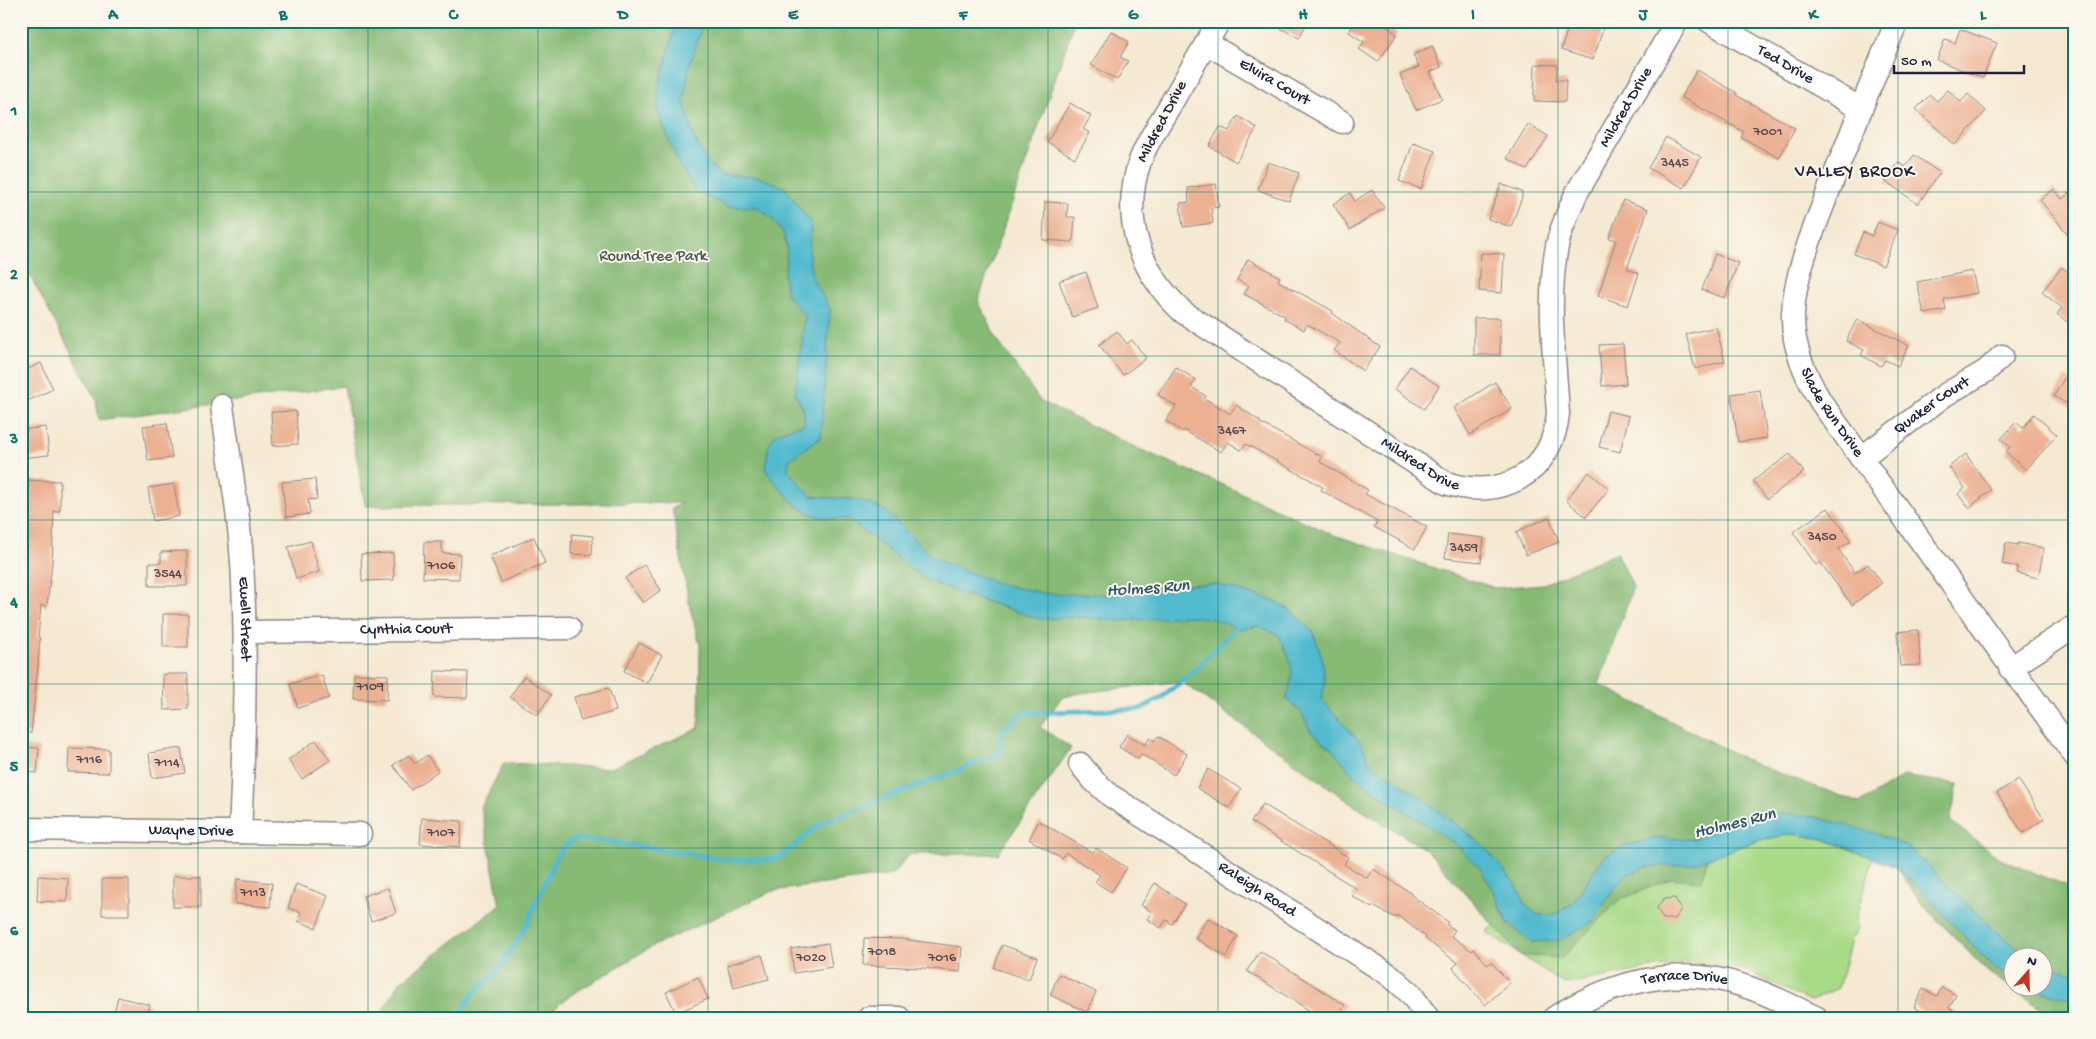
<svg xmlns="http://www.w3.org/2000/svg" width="2096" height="1039" font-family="'Gochi Hand',sans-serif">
	<rect width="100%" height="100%" fill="#fbf7ec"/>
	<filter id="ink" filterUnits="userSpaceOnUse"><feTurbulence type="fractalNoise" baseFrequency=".02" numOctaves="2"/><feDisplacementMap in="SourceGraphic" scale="10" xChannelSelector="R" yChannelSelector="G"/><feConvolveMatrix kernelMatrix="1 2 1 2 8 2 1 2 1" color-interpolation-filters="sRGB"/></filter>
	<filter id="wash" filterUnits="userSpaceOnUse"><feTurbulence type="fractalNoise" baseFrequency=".0096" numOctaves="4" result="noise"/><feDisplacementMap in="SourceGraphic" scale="20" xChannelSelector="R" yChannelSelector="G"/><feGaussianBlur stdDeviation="1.12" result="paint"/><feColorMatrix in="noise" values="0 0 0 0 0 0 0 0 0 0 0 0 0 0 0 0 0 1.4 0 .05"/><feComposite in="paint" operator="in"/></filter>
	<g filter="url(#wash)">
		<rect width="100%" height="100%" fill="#f5e9d2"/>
		<!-- green -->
		<path fill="#a9da88" stroke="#667e62" d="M1792 834 1824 839 1873 858 1856 921 1858 929 1851 940 1838 988 1810 1001 1750 972 1734 968 1684 962 1565 984 1486 932 1520 901 1760 840Z"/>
		<!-- forest -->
		<path fill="#86ba74" stroke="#546e58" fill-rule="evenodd" d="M21 21H1075L978 301 998 341 1041 402 1139 449 1221 484 1334 535 1495 588 1544 584 1617 552 1633 587 1599 684 1752 763 1860 803 1903 776 1958 784 1950 821 2002 860 2075 889V1018H2054L1988 972 1922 904 1896 867 1824 839 1792 834 1760 840 1707 858 1702 881 1672 878 1619 900 1562 958 1520 955 1428 851 1355 806 1181 681 1080 693 1061 698 1040 727 1071 748 998 854H910L892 875 773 891 653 946 566 998 545 1018H378L400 982 500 905 481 807 504 763 611 768 699 728 700 645 690 608 672 508 683 503 365 506 344 386 99 420 96 399 21 259ZM2014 956H2044V986H2014Z"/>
		<!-- water -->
		<path fill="#51bace" stroke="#3a6e84" d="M677 21H700V34L689 67 684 102 694 138 706 161 721 175 759 177 784 187 811 223 809 255 812 277 830 309 821 437 789 460 788 471 811 496 860 500 886 511 933 558 999 584 1048 594H1111L1140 592 1178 585 1216 584 1274 601 1290 610 1313 632 1322 658 1325 681 1322 700 1361 743 1370 763 1419 796 1484 846 1516 885 1526 905 1537 915H1553L1572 904 1604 856 1628 845 1656 838 1694 839 1727 823 1776 813 1812 816 1877 834 1908 847 1994 930 2028 956H2014L2013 979 1991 965 1916 885 1896 867 1824 839 1792 834 1760 840 1691 864 1647 867 1626 875 1611 893 1592 922 1561 940 1531 942 1507 922 1494 892 1480 868 1454 843 1369 788 1351 773 1334 751 1311 732 1301 712 1286 699C1296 671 1291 661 1279 635L1258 626 1239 629 1213 619 1190 616 1119 621 1084 617 1039 619 954 591 924 579 848 519C802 520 793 504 766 471 767 436 771 433 804 424V411L795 394 805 316 787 295 784 275 787 252 784 235 772 218 757 207H729L696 192 679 165 658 112 659 86Z
			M2044 966 2075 973V998L2058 996 2027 987 2044 986Z"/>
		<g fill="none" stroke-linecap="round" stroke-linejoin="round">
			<!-- stream -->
			<path stroke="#51bace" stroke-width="5" d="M458 1018 473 993 497 972 527 924 557 855 565 845 576 839 610 842 730 860H761L779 858 821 823 999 754 1002 730 1022 713 1140 709 1161 698 1197 668 1240 623"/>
		</g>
		<g id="blocks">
			<!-- building -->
			<path fill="#ecb193" d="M1267 21H1308L1299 38Z
				M1356 21H1379L1397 34 1378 62 1359 49 1364 42 1349 32Z
				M1570 21H1588L1604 26 1593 60 1561 50Z
				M1960 29 1997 43 1983 78 1937 60 1945 39 1955 43Z
				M1111 31 1129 42 1120 57 1128 61 1117 80 1091 65Z
				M1432 46 1441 67 1430 72 1442 99 1416 110 1400 75 1419 67 1413 55Z
				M1535 64 1557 65 1556 80H1566L1565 102 1534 101Z
				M1697 70 1737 93 1736 95 1795 128 1779 158 1741 137 1744 132 1681 97Z
				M1948 90 1961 102 1968 94 1986 111 1955 145 1916 109 1930 95 1937 101Z
				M1070 103 1091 116 1083 129 1090 133 1075 158 1047 142Z
				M1238 116 1257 128 1236 162 1209 146 1220 127 1229 131Z
				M1528 124 1548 136 1527 170 1507 158Z
				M1666 137 1701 157 1684 188 1648 168Z
				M1413 143 1435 151 1421 189 1399 181Z
				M1914 155 1940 173 1918 204 1885 181 1898 162 1905 167Z
				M1268 162 1299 173 1289 201 1258 190Z
				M1216 184 1219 207 1211 208 1213 223 1183 227 1180 203 1189 202 1188 188Z
				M1501 184 1522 192V197L1511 227 1488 219Z
				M2075 188V243L2040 200 2054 189 2062 199Z
				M1372 190 1384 208 1350 230 1333 204 1350 193 1355 201Z
				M1623 200 1648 209 1627 269 1639 273 1628 306 1598 296 1616 240 1609 238Z
				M1045 202 1068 203 1067 217H1075L1073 242 1043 240Z
				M1878 222 1898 230 1883 266 1854 254 1863 232 1872 236Z
				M1481 253 1504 254 1502 293 1479 291Z
				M1715 254 1738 263 1725 298 1702 290Z
				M1248 259 1280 277 1278 281 1333 311 1332 313 1380 347 1363 371 1334 350 1340 343 1307 324 1304 330 1284 319 1285 316 1244 294 1249 286 1237 280Z
				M2062 267 2075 278V328L2057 314 2062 308 2042 292Z
				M1972 271 1977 293 1944 299 1946 310 1924 314 1917 282Z
				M1086 272 1098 308 1072 317 1059 281Z
				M1474 318H1500V355H1474Z
				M1857 319 1909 346 1898 366 1885 360 1881 366 1861 355 1864 350 1846 341Z
				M1716 327 1725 361 1695 369 1686 334Z
				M1117 331 1127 344 1132 340 1146 358 1123 375 1099 345Z
				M1623 344 1626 384 1602 386 1599 345Z
				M41 363 53 389 21 404V372Z
				M1410 366 1439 386 1424 409 1395 389Z
				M1176 367 1196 380 1191 387 1206 396 1204 398 1230 414 1236 405 1260 421 1259 422 1322 457 1320 462 1368 490 1365 494 1427 527 1415 549 1374 527 1377 522 1321 490 1323 487 1246 444 1241 450 1228 442 1221 452 1184 430 1183 432 1166 421 1176 406 1158 395Z
				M2065 377 2075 382V409L2054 396Z
				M1495 382 1512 409 1470 435 1454 408Z
				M1760 390 1767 438 1738 442 1731 394Z
				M296 411 298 444 273 446 271 412Z
				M1608 411 1629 416 1620 452 1599 447Z
				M2034 414 2057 435 2026 470 2006 452 2010 447 2001 439 2016 422 2023 428Z
				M167 423 172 458 148 461 143 426Z
				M46 427 49 455 21 458V430Z
				M1790 454 1804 472 1767 499 1753 481Z
				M1966 454 1991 490 1969 508 1958 494 1965 488 1949 467Z
				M1589 472 1609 489 1586 517 1566 500Z
				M315 479 317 499 308 500 310 514 286 517 282 482Z
				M22 480 60 481V511H54L52 563 47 606 41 605 38 638H40L38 666 31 733H21Z
				M174 484 179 516 153 521 148 488Z
				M1828 508 1851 541 1838 549 1855 573 1868 564 1882 583 1852 605 1820 562 1816 565 1793 532Z
				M1549 517 1559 542 1526 555 1516 532Z
				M572 534 593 536 592 555 571 554Z
				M1448 534 1484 538 1481 562 1445 558Z
				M534 537 545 563 501 582 490 556Z
				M311 541 319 572 296 579 288 547Z
				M424 542H442V553L460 554 459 579 423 578Z
				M2006 543 2018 545V543L2044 548 2038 578 2017 573 2018 567 2002 564Z
				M187 551V586H149V563H161V552Z
				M393 553 394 580 362 581 361 554Z
				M644 565 661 590 643 603 625 578Z
				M163 614H188V647H163Z
				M1918 630 1921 665 1900 666 1897 632Z
				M639 643 662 655 647 683 624 671Z
				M435 671 468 672 467 698 434 697Z
				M163 674H188V709L164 710Z
				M354 674 388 675 387 700 353 699Z
				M322 675 329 698 298 708 290 684Z
				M524 676 551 695 537 715 510 697Z
				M609 688 616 711 581 721 574 697Z
				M1127 734 1145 745 1150 738 1154 741 1158 736 1187 754 1174 775 1141 754 1138 759 1119 747Z
				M316 740 330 760 302 779 288 760Z
				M21 747 39 748 37 773 21 772Z
				M69 748 109 749V773L68 772Z
				M181 748 185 773 152 778 149 753Z
				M409 755 415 764 427 755 438 771 411 790 393 765Z
				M1208 769 1241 789 1229 808 1197 788Z
				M2018 779 2044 819 2023 833 1997 793Z
				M1263 804 1348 857 1344 864 1367 878 1373 869 1411 893V895L1448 922 1446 924 1455 930 1451 936 1472 951 1474 949 1488 965 1491 962 1510 983 1485 1005 1453 968 1458 963 1425 939 1426 937 1397 915 1396 918 1373 906 1372 908 1352 896 1357 889 1251 822Z
				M422 818 462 821 460 847 420 844Z
				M1039 821 1093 853 1096 848 1127 868 1111 892 1095 882 1100 875 1066 853 1062 859 1029 839Z
				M38 876 68 878 67 902 37 901Z
				M173 876H201V907H173Z
				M102 879H129V915H102Z
				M237 879 272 883 270 907 235 904Z
				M1155 883 1185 904 1172 924 1166 920 1161 928 1147 919 1152 912 1141 905Z
				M296 884 328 896 316 928 298 921 301 912 288 908Z
				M388 888 396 913 371 921 363 896Z
				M1675 898 1681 909 1675 919H1663L1657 908 1663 899Z
				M1208 918 1238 936 1226 957 1195 938Z
				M864 938 901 939 962 947 960 972 922 968 863 965Z
				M828 943 832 967 794 973 791 949Z
				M1002 945 1037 957 1029 980 994 968Z
				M1260 951 1345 1005 1337 1018H1321L1247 971Z
				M762 955 769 979 734 988 727 965Z
				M1059 974 1096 992 1087 1012 1050 995Z
				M698 977 708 999 676 1013 666 992Z
				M1942 987 1956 995 1949 1008 1966 1018H1934L1914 1007 1923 989 1937 996Z
				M118 997 150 1005 147 1018H113Z"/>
		</g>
	</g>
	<g filter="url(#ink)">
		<use href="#blocks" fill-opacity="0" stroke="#8c8686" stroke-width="1"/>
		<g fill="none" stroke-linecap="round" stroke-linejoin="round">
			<defs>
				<g id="minor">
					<path id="s1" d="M1219 21C1204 48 1188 74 1173 100 1162 120 1148 139 1140 161 1120 219 1140 272 1183 312L1446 483C1501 501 1552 474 1558 414 1555 361 1547 305 1556 252 1559 232 1568 213 1576 194L1677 21"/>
					<path id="s2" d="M1709 21 1861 109"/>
					<path id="s3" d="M1897 21C1874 76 1852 131 1830 187 1816 224 1794 274 1793 314 1792 346 1805 375 1821 402L2075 756"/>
					<path id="s4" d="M1206 43 1342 122"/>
					<path id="s5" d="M222 406C230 464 241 523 243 582 247 665 244 749 240 832"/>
					<path id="s6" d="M1861 458 1945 395 1986 371 2002 356"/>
					<path id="s7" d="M245 632 569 628"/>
					<path d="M2010 668 2075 626"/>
					<path id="s8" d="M1080 764 1094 781 1111 796 1391 976 1411 994 1428 1018"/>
					<path id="s9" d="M21 829 360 834"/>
					<path d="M869 1018H899"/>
					<path id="s10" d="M1554 1018C1601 987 1661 969 1717 979 1751 985 1786 1003 1817 1018"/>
				</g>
			</defs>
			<!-- minor casing -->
			<use href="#minor" stroke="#8c8686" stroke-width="25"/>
			<!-- minor -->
			<use href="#minor" stroke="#fff" stroke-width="22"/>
		</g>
	</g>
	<!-- grid -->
	<path fill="none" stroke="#0f766e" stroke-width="1" stroke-opacity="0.55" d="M198 21V1018M368 21V1018M538 21V1018M708 21V1018M878 21V1018M1048 21V1018M1218 21V1018M1388 21V1018M1558 21V1018M1728 21V1018M1898 21V1018M21 192H2075M21 356H2075M21 520H2075M21 684H2075M21 848H2075"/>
	<g text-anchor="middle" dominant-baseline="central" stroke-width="4" stroke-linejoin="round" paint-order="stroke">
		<!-- number labels -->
		<g font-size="14" fill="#544651">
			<text x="1768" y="132">7001</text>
			<text x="1675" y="163">3445</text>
			<text x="1232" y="431">3467</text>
			<text x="1822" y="537">3450</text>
			<text x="1464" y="548">3459</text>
			<text x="441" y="566">7106</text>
			<text x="168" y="574">3544</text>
			<text x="370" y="687">7109</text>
			<text x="89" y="760">7116</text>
			<text x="167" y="763">7114</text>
			<text x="441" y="833">7107</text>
			<text x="253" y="893">7113</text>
			<text x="882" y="952">7018</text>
			<text x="811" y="958">7020</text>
			<text x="942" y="958">7016</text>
		</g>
		<!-- street labels -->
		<g font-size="16" fill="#22223b" stroke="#fbf7ec">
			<text stroke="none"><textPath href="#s2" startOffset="88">Ted Drive</textPath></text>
			<text stroke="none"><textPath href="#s4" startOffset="79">Elvira Court</textPath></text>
			<text stroke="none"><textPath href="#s1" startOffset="1119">Mildred Drive</textPath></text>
			<text transform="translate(1163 122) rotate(-62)">Mildred Drive</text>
			<text stroke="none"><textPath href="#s6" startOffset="88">Quaker Court</textPath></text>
			<text stroke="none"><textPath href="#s3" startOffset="420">Slade Run Drive</textPath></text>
			<text stroke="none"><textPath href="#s1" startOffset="610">Mildred Drive</textPath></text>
			<text stroke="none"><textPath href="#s5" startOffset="214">Ewell Street</textPath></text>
			<text stroke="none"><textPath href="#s7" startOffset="161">Cynthia Court</textPath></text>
			<text stroke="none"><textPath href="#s9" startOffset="170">Wayne Drive</textPath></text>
			<text stroke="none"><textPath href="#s8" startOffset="218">Raleigh Road</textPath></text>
			<text stroke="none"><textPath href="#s10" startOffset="139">Terrace Drive</textPath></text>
		</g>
		<!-- park labels -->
		<g font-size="16" fill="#4a5952" stroke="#fbf7ec">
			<text x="653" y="257">Round Tree Park</text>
		</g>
		<!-- neighbourhood labels -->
		<g font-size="18" letter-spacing="1" fill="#22223b" stroke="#fbf7ec">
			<text x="1855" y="172">VALLEY BROOK</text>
		</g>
		<!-- water labels -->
		<g font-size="18" font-style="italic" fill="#32576e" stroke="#fbf7ec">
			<text transform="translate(1148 589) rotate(-4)">Holmes Run</text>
			<text transform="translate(1735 824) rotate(-14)">Holmes Run</text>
		</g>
	</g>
	<!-- margin -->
	<rect width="2096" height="1039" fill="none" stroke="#fbf7ec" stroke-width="55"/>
	<!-- north arrow -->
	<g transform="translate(2028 972) rotate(20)"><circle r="24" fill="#fbf7ec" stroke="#a4a2a5"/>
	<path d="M0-4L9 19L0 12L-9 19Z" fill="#c8321e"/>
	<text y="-8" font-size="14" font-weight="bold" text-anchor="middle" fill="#22223b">N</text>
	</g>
	<!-- scale -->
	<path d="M1894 65v8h130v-8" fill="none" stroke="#22223b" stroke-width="2.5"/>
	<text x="1901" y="65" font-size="15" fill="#22223b" stroke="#fbf7ec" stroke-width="4" paint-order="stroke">50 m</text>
	<rect x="28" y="28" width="2040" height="984" fill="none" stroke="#0f766e" stroke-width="2"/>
	<g font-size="16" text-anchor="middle" font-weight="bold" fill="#0f766e">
		<text x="113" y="19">A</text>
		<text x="283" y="19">B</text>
		<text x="453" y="19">C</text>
		<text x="623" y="19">D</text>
		<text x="793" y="19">E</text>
		<text x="963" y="19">F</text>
		<text x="1133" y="19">G</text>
		<text x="1303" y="19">H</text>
		<text x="1473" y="19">I</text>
		<text x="1643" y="19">J</text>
		<text x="1813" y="19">K</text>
		<text x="1983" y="19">L</text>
		<text x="14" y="115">1</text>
		<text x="14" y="279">2</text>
		<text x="14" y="443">3</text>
		<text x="14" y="607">4</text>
		<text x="14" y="771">5</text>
		<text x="14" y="935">6</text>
	</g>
</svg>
